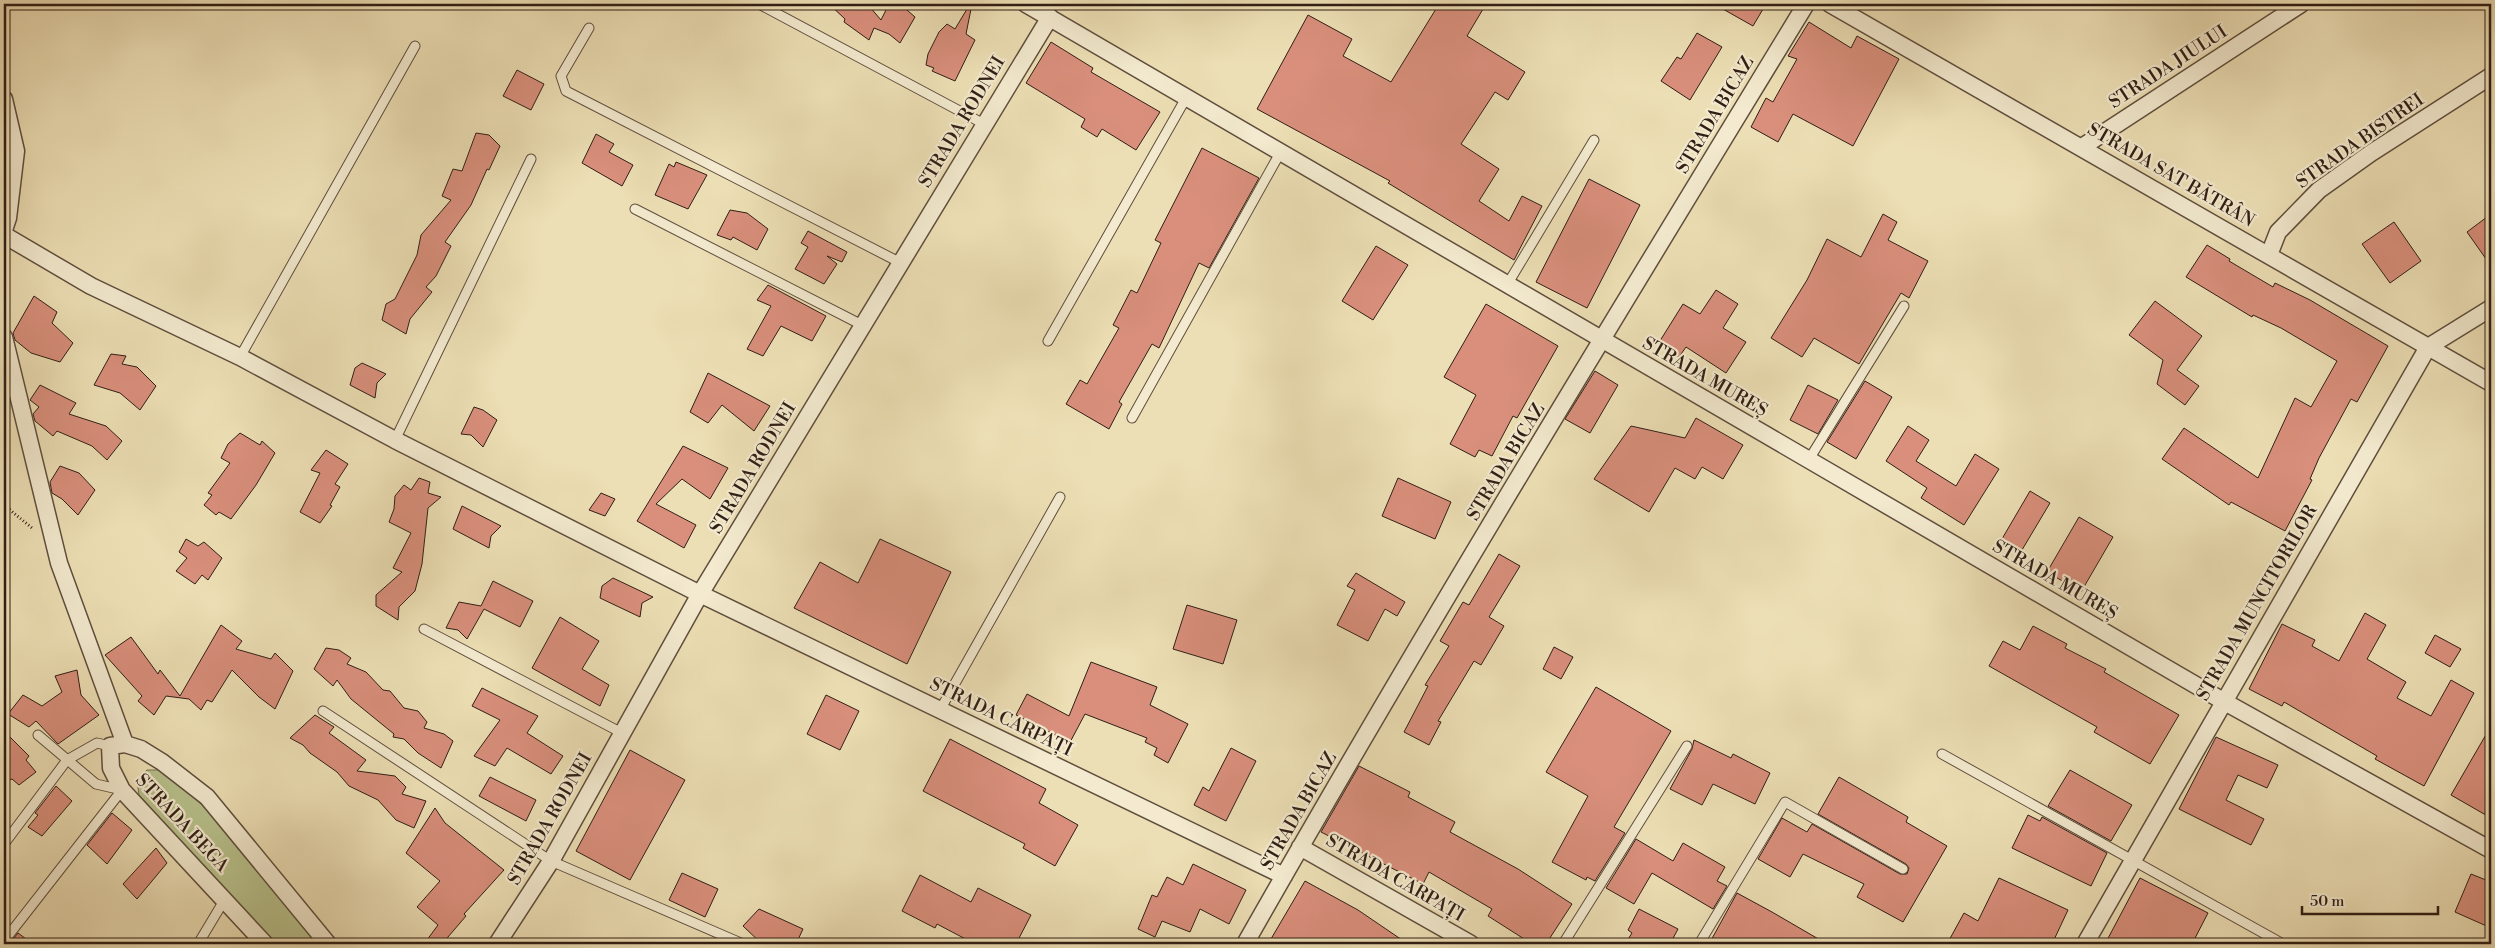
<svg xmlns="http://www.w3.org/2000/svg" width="2495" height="948" font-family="'Libre Bodoni',serif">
	<rect width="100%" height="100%" fill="#eddfb5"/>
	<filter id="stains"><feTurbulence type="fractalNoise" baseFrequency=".004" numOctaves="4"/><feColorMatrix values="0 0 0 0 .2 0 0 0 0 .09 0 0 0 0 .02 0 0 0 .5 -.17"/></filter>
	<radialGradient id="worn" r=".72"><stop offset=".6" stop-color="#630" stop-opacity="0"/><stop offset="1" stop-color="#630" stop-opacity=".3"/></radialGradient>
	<!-- green -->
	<path fill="#b8c28d" stroke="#747051" d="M147 770H165L223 825 321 944H275L139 795 137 780Z"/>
	<!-- building -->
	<path fill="#d98f7c" stroke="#301e15" d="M829 4H856L867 9 869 6 881 20 889 4H900L915 17 900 43 889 34 874 28 869 40 844 22 845 19Z
		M970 4H972L966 34 975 40 955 81 932 71 934 68 926 65 928 54 939 32 947 24 955 29Z
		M1439 4H1486L1467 36 1525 72 1508 100 1495 92 1461 144 1499 169 1479 201 1509 221 1522 196 1542 206 1514 260 1388 183 1390 181 1257 109 1308 15 1352 39 1343 56 1391 82Z
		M1714 4H1766L1753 26Z
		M1809 22 1851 48 1857 36 1899 59 1853 146 1793 114 1778 142 1751 127 1766 98 1773 102 1797 59 1788 56Z
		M1697 33 1722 47 1690 100 1661 81 1677 57 1681 59Z
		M1051 42 1093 68 1091 72 1160 112 1136 150 1102 129 1097 137 1081 127 1085 119 1026 83Z
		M517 70 544 84 531 110 503 96Z
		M476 133 489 135 500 146 489 170 487 169 471 205 445 242 451 246 436 276 426 287 432 292 410 319 406 334 382 320 386 304 395 299 417 255 421 235 451 200 442 196 453 169 462 171Z
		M596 134 614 144 609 152 633 165 622 186 582 163Z
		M1202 148 1259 178 1209 268 1199 263 1159 348 1152 344 1119 402 1122 404 1109 429 1066 404 1080 380 1087 384 1119 328 1113 325 1131 290 1137 293 1161 243 1155 240Z
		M676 162 707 175 688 209 655 195 669 164 674 167Z
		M1589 179 1640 205 1587 308 1536 282Z
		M730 210 747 213 768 229 757 250 733 237 731 240 717 235Z
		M1883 214 1897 222 1888 240 1928 261 1909 298 1901 293 1859 364 1814 338 1802 357 1771 338 1807 280 1827 239 1861 257Z
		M2491 214V266L2467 232Z
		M2394 222 2421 261 2390 283 2362 244Z
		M808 231 847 252 842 262 827 256 837 264 824 284 795 269 808 247 801 243Z
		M2207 245 2230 259 2229 261 2273 287 2275 283 2310 300 2388 346 2357 402 2351 399 2319 458 2310 479 2312 480 2285 531 2231 502 2229 505 2162 459 2184 428 2258 478 2295 398 2311 407 2337 361 2281 328 2253 315 2252 317 2186 277Z
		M1376 246 1408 265 1373 320 1342 301Z
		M768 285 826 316 812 341 781 326 763 356 747 349 771 306 757 300Z
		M1716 290 1738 304 1723 328 1746 342 1726 373 1686 347 1679 357 1658 344 1683 304 1700 314Z
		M34 296 57 312 52 323 73 343 60 362 31 353 15 340 13 333Z
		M2155 301 2202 336 2177 370 2199 386 2185 405 2157 384 2163 360 2129 335Z
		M1486 304 1558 346 1517 418 1513 416 1492 456 1479 450 1475 457 1450 444 1476 395 1444 377Z
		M111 354 126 356 122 364 137 367 156 386 140 410 120 393 94 385Z
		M362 363 386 374 377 383 375 398 350 385 355 368Z
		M1595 371 1618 385 1590 433 1565 419Z
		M708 373 770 406 754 431 722 405 708 423 690 412Z
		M1865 381 1892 397 1856 459 1827 442Z
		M40 385 76 403 69 414 106 426 122 441 107 460 92 446 57 431 53 436 35 421 33 414 39 407 30 400Z
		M1808 385 1838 400 1818 434 1790 420Z
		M474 407 483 410 497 420 483 447 471 435 461 434Z
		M1696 418 1743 445 1723 479 1702 467 1695 479 1675 468 1649 512 1594 479 1631 426 1685 438Z
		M1908 426 1929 440 1916 461 1956 486 1975 454 1999 469 1964 525 1921 498 1927 488 1886 461Z
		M240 433 260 445 262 441 275 453 256 485 231 519 219 512 216 515 204 505 212 495 208 493 230 463 221 458 228 444Z
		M683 446 728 468 710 499 682 479 656 504 696 525 684 548 637 521Z
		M326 450 348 464 335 484 340 487 330 505 332 506 320 523 300 512 320 473 311 470Z
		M60 466 79 473 95 490 78 515 62 499 52 493 50 482Z
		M419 478 430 482 428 493 441 497 428 508 422 564 415 591 399 607 398 620 376 606V595L402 572 393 568 411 533 389 522 394 509 395 496 404 485 411 490Z
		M1398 478 1451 502 1435 539 1382 516Z
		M2030 491 2050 503 2019 555 1999 544Z
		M601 493 615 499 605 516 589 510Z
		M462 506 501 526 491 536 489 548 453 529Z
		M2079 517 2113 537 2081 592 2047 572Z
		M186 539 198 546 204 542 222 558 208 580 202 575 195 584 176 571 187 558 179 552Z
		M880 539 951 572 907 664 794 608 820 562 858 583Z
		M1499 554 1520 566 1489 617 1504 626 1481 665 1474 661 1438 721 1441 722 1429 745 1404 732 1428 686 1425 685 1449 646 1440 641 1463 602 1469 605Z
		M1356 573 1405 602 1397 616 1385 609 1368 641 1337 625 1355 590 1347 586Z
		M613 578 653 597 642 603 640 617 600 598 602 586Z
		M493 581 533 601 520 627 484 609 467 639 458 630 446 628 459 602 481 606Z
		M1187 605 1237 620 1223 664 1173 649Z
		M2365 613 2386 625 2367 659 2406 682 2397 698 2431 716 2451 680 2474 693 2424 786 2375 759 2377 756 2284 702 2282 706 2249 689 2282 624 2315 640 2312 646 2339 661Z
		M560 617 599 641 582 669 609 685 600 706 532 668Z
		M221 625 242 641 236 649 271 659 275 653 293 671 275 709 259 697 232 670 212 702 207 700 201 710 189 699 166 696 154 715 138 701 142 696 105 655 131 637 158 674 160 670 180 696Z
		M2033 626 2067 644 2065 648 2106 669 2104 672 2179 715 2150 764 2094 732 2097 727 1989 666 2003 641 2020 650Z
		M2435 635 2461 649 2450 667 2425 653Z
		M1554 647 1573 657 1561 679 1543 669Z
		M326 648 339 650 351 658 347 664 366 672 383 690 390 691 404 708 418 711 427 722 424 728 444 734 453 741 441 768 418 753 404 739 393 737 394 734 351 699 337 680 333 686 314 669Z
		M1091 662 1157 687 1150 705 1188 724 1168 763 1154 755 1157 748 1145 742 1147 738 1085 714 1068 746 1059 742 1061 738 1016 715 1027 694 1069 716Z
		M77 670 81 695 99 715 58 744 36 721 29 727 8 714 23 695 42 706 62 692 55 676Z
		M1596 687 1671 731 1614 827 1625 833 1595 881 1587 877 1586 880 1552 862 1588 796 1546 772Z
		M482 688 538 716 527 733 563 756 551 774 507 748 495 766 474 756 500 720 472 706Z
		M826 695 859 711 840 750 807 734Z
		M315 715 334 727 329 733 366 760 357 771 395 776 406 787 402 794 426 801 414 828 396 820 378 800 349 786 337 772 310 753 303 745 290 738Z
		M2491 726V818L2451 795Z
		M4 731 29 756 26 760 36 772 19 785 12 779 4 782Z
		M2216 737 2278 765 2267 788 2238 775 2226 800 2264 819 2251 845 2179 809Z
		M950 739 1046 789 1039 803 1078 825 1055 866 1023 848 1025 844 923 791Z
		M1694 740 1731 758 1733 754 1770 773 1755 804 1713 784 1702 805 1670 789 1692 749Z
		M1231 748 1256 761 1226 821 1194 805 1203 787 1209 791Z
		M630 750 685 780 630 880 576 851Z
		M1359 766 1410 792 1408 797 1455 822 1450 832 1518 869 1572 904 1546 944H1532L1488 916 1492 909 1429 872 1423 884 1321 832Z
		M2070 770 2132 805 2111 841 2048 806Z
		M490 777 536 800 526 821 479 796Z
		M1839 777 1908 817 1906 822 1947 846 1903 922 1857 897 1864 884 1803 854 1790 877 1758 859 1782 818 1807 832 1812 824 1900 874H1907L1909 868 1906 864 1818 814Z
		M56 786 72 801 42 836 28 827 38 815 35 813Z
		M435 808 445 823 504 870 464 914 466 916 442 944H424L438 925 417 907 440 881 406 853Z
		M112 813 132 830 107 864 87 845Z
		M2028 815 2040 821 2042 817 2107 853 2091 886 2012 848Z
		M1636 839 1673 861 1683 843 1725 867 1717 881 1727 886 1713 909 1652 873 1634 904 1606 888Z
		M156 848 167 863 137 899 123 884Z
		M1193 864 1246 890 1229 924 1200 909 1190 932 1162 921 1155 937 1138 929 1152 895 1157 897 1167 877 1183 885Z
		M682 873 718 889 705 917 669 900Z
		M2471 874 2491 882V928L2455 912Z
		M920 875 971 902 978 888 1031 915 1016 944H975L937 924 935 928 902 911Z
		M1999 878 2068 910 2052 944H1947L1964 913 1978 921Z
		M2140 878 2208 913 2192 944H2105Z
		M1305 881 1358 910 1408 944H1268Z
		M1737 893 1772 912 1827 944H1709Z
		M759 909 803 929 796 944H762L743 926Z
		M1639 909 1678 929 1670 944H1625L1632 933 1628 930Z
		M18 933 33 944H9Z"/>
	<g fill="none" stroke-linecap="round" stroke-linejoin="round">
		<defs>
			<path id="service" d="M759 4 984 124
				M589 28 561 76 566 91 901 263
				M635 209 864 326
				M1507 285 1594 140
				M1048 341 1186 98
				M240 357 415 46
				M1132 418 1280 153
				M395 440 531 159
				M1808 461 1904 306
				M424 629 622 733
				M940 710 1060 497
				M323 711 551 861 743 944
				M1942 754 2283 944
				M4 844 67 760 97 743 110 746
				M4 941 122 790 96 784 38 735
				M198 944 225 899
				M1563 944 1687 746
				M1699 944 1785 802 1903 869"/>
			<path id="minor" d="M1026 4 2223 701 2491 850
				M1830 4 2491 383
				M4 99 16 151 8 218 4 230
				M2082 147 2301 4
				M4 235 91 286 240 357 395 440 700 594 1284 876
				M2269 255 2278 232 2319 190 2371 153 2491 76
				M4 337 59 563 125 744
				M1300 847 1471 944
				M265 944 122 790 111 768 110 746 125 744 141 749 162 762 207 797 328 944
				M497 944 551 861 700 594 1050 17
				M1245 944C1425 627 1616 316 1806 4
				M2085 944 2428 347 2491 308"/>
		</defs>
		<!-- service casing -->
		<use href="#service" stroke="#5f4e3d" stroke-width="11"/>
		<!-- minor casing -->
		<use href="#minor" stroke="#5f4e3d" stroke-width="19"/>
		<!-- path -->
		<path stroke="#301e15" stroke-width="3" stroke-dasharray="1 2.5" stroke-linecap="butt" d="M4 505 32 528"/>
		<!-- service -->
		<use href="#service" stroke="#f3eacf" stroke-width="9"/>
		<!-- minor -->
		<use href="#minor" stroke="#f3eacf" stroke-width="16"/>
	</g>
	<g text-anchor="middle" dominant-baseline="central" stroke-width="4.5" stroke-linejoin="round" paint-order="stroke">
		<!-- street labels -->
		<g font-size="18" fill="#301e15" stroke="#f3eacf">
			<text transform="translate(2168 67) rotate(-33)">STRADA JIULUI</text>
			<text transform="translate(1715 115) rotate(-59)">STRADA BICAZ</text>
			<text transform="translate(962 122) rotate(-59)">STRADA RODNEI</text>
			<text transform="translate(2360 141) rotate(-35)">STRADA BISTREI</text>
			<text transform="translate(2171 175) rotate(30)">STRADA SAT BĂTRÂN</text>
			<text transform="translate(1705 377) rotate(30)">STRADA MUREȘ</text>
			<text transform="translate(1506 462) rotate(-59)">STRADA BICAZ</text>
			<text transform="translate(753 468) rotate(-59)">STRADA RODNEI</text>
			<text transform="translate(2055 580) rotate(30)">STRADA MUREȘ</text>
			<text transform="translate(2257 603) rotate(-60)">STRADA MUNCITORILOR</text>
			<text transform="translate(1001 717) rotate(26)">STRADA CARPAȚI</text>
			<text transform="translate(1299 811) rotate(-60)">STRADA BICAZ</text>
			<text transform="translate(550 819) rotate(-60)">STRADA RODNEI</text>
			<text transform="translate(182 823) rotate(47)">STRADA BEGA</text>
			<text transform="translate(1395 878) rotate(30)">STRADA CARPAȚI</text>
		</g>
	</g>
	<!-- margin -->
	<rect width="2495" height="948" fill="none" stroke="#eddfb5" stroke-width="20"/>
	<rect x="5" y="5" width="2485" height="938" fill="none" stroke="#301e15" stroke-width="2.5"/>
	<rect x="10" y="10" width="2475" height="928" fill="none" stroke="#301e15"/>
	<!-- scale -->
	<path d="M2302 906v8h136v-8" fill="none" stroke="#301e15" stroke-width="2.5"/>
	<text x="2310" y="906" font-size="15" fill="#301e15" stroke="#f3eacf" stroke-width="4" paint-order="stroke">50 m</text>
	<rect width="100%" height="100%" filter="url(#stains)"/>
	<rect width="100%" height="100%" fill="url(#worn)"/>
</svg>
